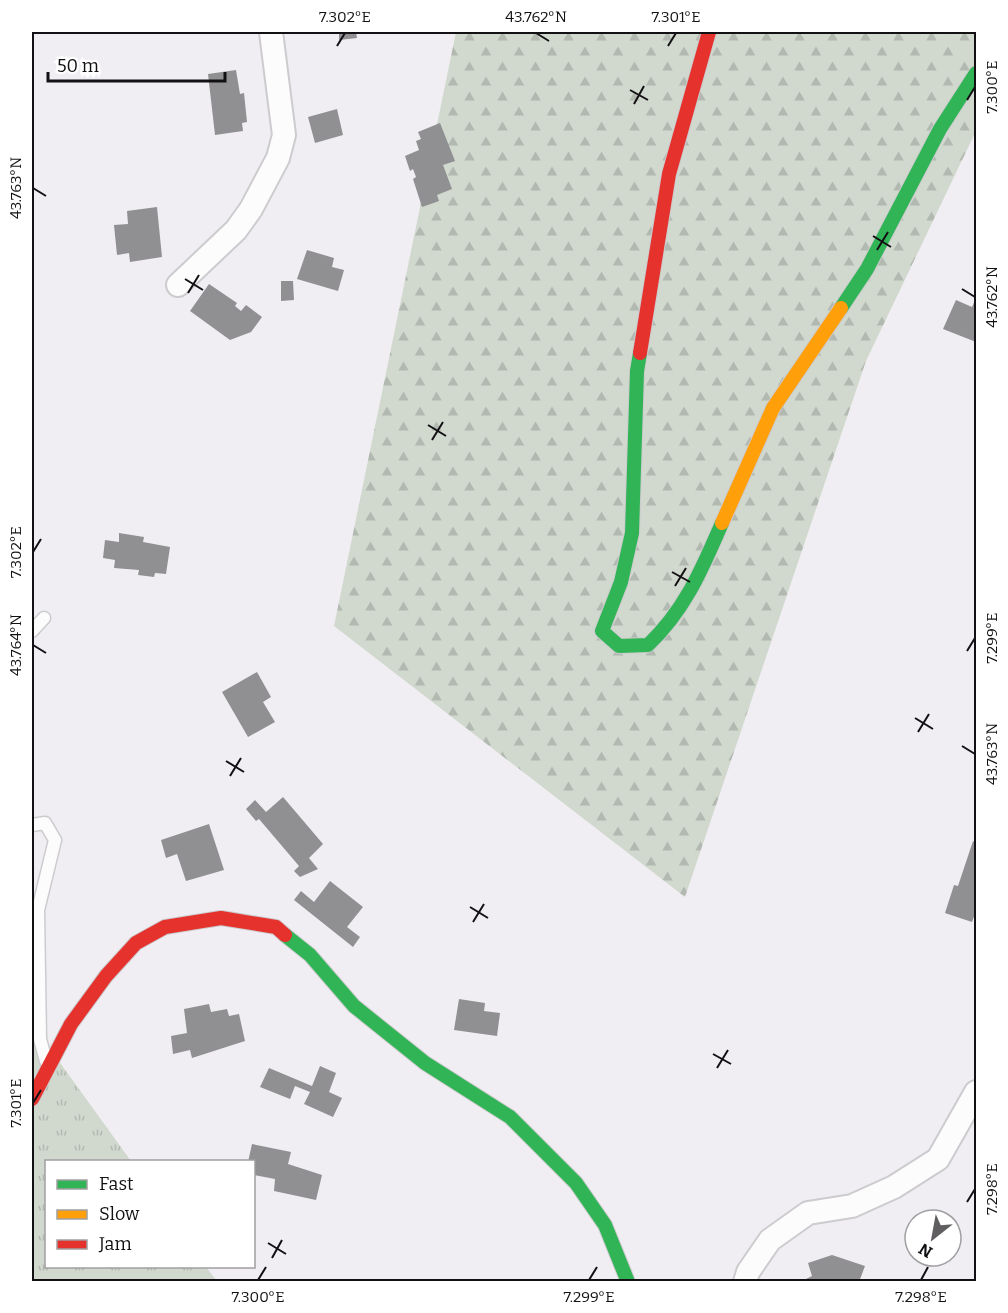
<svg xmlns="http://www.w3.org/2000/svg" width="1008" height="1313" font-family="Bitter,serif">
	<defs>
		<pattern id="grass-tufts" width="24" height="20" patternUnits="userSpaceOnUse" patternTransform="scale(1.5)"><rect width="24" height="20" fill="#d1d9ce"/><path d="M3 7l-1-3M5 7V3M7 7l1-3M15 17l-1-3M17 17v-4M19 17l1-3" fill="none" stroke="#b2b9b0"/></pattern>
		<pattern id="forest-firs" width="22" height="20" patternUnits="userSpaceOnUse" patternTransform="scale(1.5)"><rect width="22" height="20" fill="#d1d9ce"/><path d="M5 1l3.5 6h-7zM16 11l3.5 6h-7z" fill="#b2b9b0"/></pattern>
	</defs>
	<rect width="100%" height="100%" fill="#f0eef2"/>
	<!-- grass -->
	<path fill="url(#grass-tufts)" d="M32 1024 131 1161 46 1162V1266L206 1267 217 1281H32Z"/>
	<!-- forest -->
	<path fill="url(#forest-firs)" d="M456 32H976V131L866 361 685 897 334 626Z"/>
	<!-- building -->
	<path fill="#908f92" d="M339 32H356L357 38 339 40Z
		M236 70 240 94 244 93 247 122 242 123 243 131 215 135 208 74Z
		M337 109 343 135 315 143 308 117Z
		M440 123 455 161 443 165 452 189 437 195 439 201 422 207 413 179 416 177 413 169 410 171 405 156 419 150 416 141 421 139 418 132Z
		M157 207 162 257 130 262 129 253 117 255 114 225 128 224 127 211Z
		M307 250 334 258 332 267 344 270 338 291 297 279Z
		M281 281H293L294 300 281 301Z
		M209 284 237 303 235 306 241 311 246 305 262 317 251 332 230 340 190 311Z
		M976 298V342L943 329 956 300 972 307Z
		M119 533 144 537 143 542 170 547 166 574 155 573 154 577 138 575 139 570 114 568 115 560 103 558 105 540 119 542Z
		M257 672 271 697 263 702 275 722 248 737 222 692Z
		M283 797 323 844 309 858 318 869 300 877 294 871 299 866 259 819 256 821 246 809 255 800 266 812Z
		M209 824 224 870 186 881 177 854 166 858 161 840Z
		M973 841 976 843V911L972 922 945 913 954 885 958 886Z
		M330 881 363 907 347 927 360 937 353 947 294 900 301 891 314 902Z
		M459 999 485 1003 484 1011 500 1013 497 1036 454 1030Z
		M209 1004 211 1012 227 1009 229 1016 239 1014 245 1041 192 1058 190 1050 173 1054 171 1036 187 1033 184 1009Z
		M320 1066 336 1073 329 1092 342 1098 333 1117 304 1104 310 1092 295 1086 290 1099 260 1087 269 1068 312 1086Z
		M252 1144 291 1152 288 1164 322 1175 316 1200 274 1191 275 1179 254 1175V1162H248Z
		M832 1255 865 1266 859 1282 845 1279 807 1282 806 1279 812 1276 808 1263Z"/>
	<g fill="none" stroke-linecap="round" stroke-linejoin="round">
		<defs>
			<path id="lane" d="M32 631 44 618
				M32 825 45 823 55 840 38 910 40 1039 46 1061"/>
			<path id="street" d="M178 285 236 230 251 209 278 158 284 135 271 32
				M745 1282 748 1272 770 1240 808 1213 852 1206 894 1187 938 1159 976 1092"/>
			<path id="fast" d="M841 308 867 269 940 129 976 73
				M640 353 637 371 632 533 621 582 602 631 619 646 648 645C685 610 702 569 722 523
				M285 935 310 955 354 1006 425 1063 510 1117 576 1183 605 1225 628 1282"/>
			<path id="slow" d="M722 523 773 408 841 308"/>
			<path id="jam" d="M640 353 669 174 709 32
				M32 1099 71 1024 106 976 136 943 165 927 221 918 276 927 285 935"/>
		</defs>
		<!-- lane casing -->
		<use href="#lane" stroke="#cccbce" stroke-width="15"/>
		<!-- street casing -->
		<use href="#street" stroke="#cccbce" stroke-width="26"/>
		<!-- fast casing -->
		<use href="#fast" stroke="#cccbce" stroke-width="16"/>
		<!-- slow casing -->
		<use href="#slow" stroke="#cccbce" stroke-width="16"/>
		<!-- jam casing -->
		<use href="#jam" stroke="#cccbce" stroke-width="16"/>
		<!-- lane -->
		<use href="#lane" stroke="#fdfcfd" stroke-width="12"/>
		<!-- street -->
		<use href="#street" stroke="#fdfcfd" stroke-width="22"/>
		<!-- fast -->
		<use href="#fast" stroke="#30b455" stroke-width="14"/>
		<!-- slow -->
		<use href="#slow" stroke="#ff9f0a" stroke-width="14"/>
		<!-- jam -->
		<use href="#jam" stroke="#e5322d" stroke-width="14"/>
	</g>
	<!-- ticks -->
	<path fill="none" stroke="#121013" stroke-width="2" d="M536 33 549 41M337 46 345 33M668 46 676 33M630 90 648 100M967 100 975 87M634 104 644 86M33 188 46 196M873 236 891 247M877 250 888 232M185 279 203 290M962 289 975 297M188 293 199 275M428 425 446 436M432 440 443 422M33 552 41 539M672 572 690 582M675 586 686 568M33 645 46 653M967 651 975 638M915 718 933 729M918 732 929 714M962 746 975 754M226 761 244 772M230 776 241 758M470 907 488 918M473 922 484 904M713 1054 731 1064M717 1068 728 1050M33 1103 41 1090M967 1202 975 1189M268 1243 286 1254M272 1258 282 1240M258 1280 266 1267M589 1280 597 1267M921 1280 928 1267"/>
	<!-- border -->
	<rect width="1008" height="1313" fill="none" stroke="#ffffff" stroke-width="66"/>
	<!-- legend -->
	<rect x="45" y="1160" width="210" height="108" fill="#ffffff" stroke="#a09fa1" stroke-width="1.5"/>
	<rect x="57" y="1180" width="30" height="9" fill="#30b455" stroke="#a09fa1" stroke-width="1.5"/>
	<text x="99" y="1190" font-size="18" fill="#121013">Fast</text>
	<rect x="57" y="1210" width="30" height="9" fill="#ff9f0a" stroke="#a09fa1" stroke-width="1.5"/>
	<text x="99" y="1220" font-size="18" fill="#121013">Slow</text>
	<rect x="57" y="1240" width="30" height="9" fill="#e5322d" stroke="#a09fa1" stroke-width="1.5"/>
	<text x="99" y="1250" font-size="18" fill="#121013">Jam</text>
	<!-- north arrow -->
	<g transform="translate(933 1238) rotate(211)"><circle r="28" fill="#ffffff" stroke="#a09fa1" stroke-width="1.5"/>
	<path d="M0-4.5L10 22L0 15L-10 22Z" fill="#605e61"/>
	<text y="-9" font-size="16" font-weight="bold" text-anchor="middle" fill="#121013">N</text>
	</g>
	<!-- scale -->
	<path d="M48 72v9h177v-9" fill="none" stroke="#121013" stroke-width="3"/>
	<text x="57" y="72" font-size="18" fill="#121013" stroke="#ffffff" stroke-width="4.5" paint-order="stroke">50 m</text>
	<rect x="33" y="33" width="942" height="1247" fill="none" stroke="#121013" stroke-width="2"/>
	<g font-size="15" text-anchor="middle" fill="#121013">
		<text x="345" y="22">7.302°E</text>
		<text x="536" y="22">43.762°N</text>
		<text x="676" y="22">7.301°E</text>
		<text transform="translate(992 87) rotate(-90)" y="5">7.300°E</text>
		<text transform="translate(16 188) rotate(-90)" y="5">43.763°N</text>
		<text transform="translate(992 297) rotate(-90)" y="5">43.762°N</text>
		<text transform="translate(16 552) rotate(-90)" y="5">7.302°E</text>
		<text transform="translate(992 638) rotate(-90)" y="5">7.299°E</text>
		<text transform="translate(16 645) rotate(-90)" y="5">43.764°N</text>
		<text transform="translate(992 754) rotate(-90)" y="5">43.763°N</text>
		<text transform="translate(16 1103) rotate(-90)" y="5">7.301°E</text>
		<text transform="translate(992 1189) rotate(-90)" y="5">7.298°E</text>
		<text x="258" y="1302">7.300°E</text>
		<text x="589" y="1302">7.299°E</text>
		<text x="921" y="1302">7.298°E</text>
	</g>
</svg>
